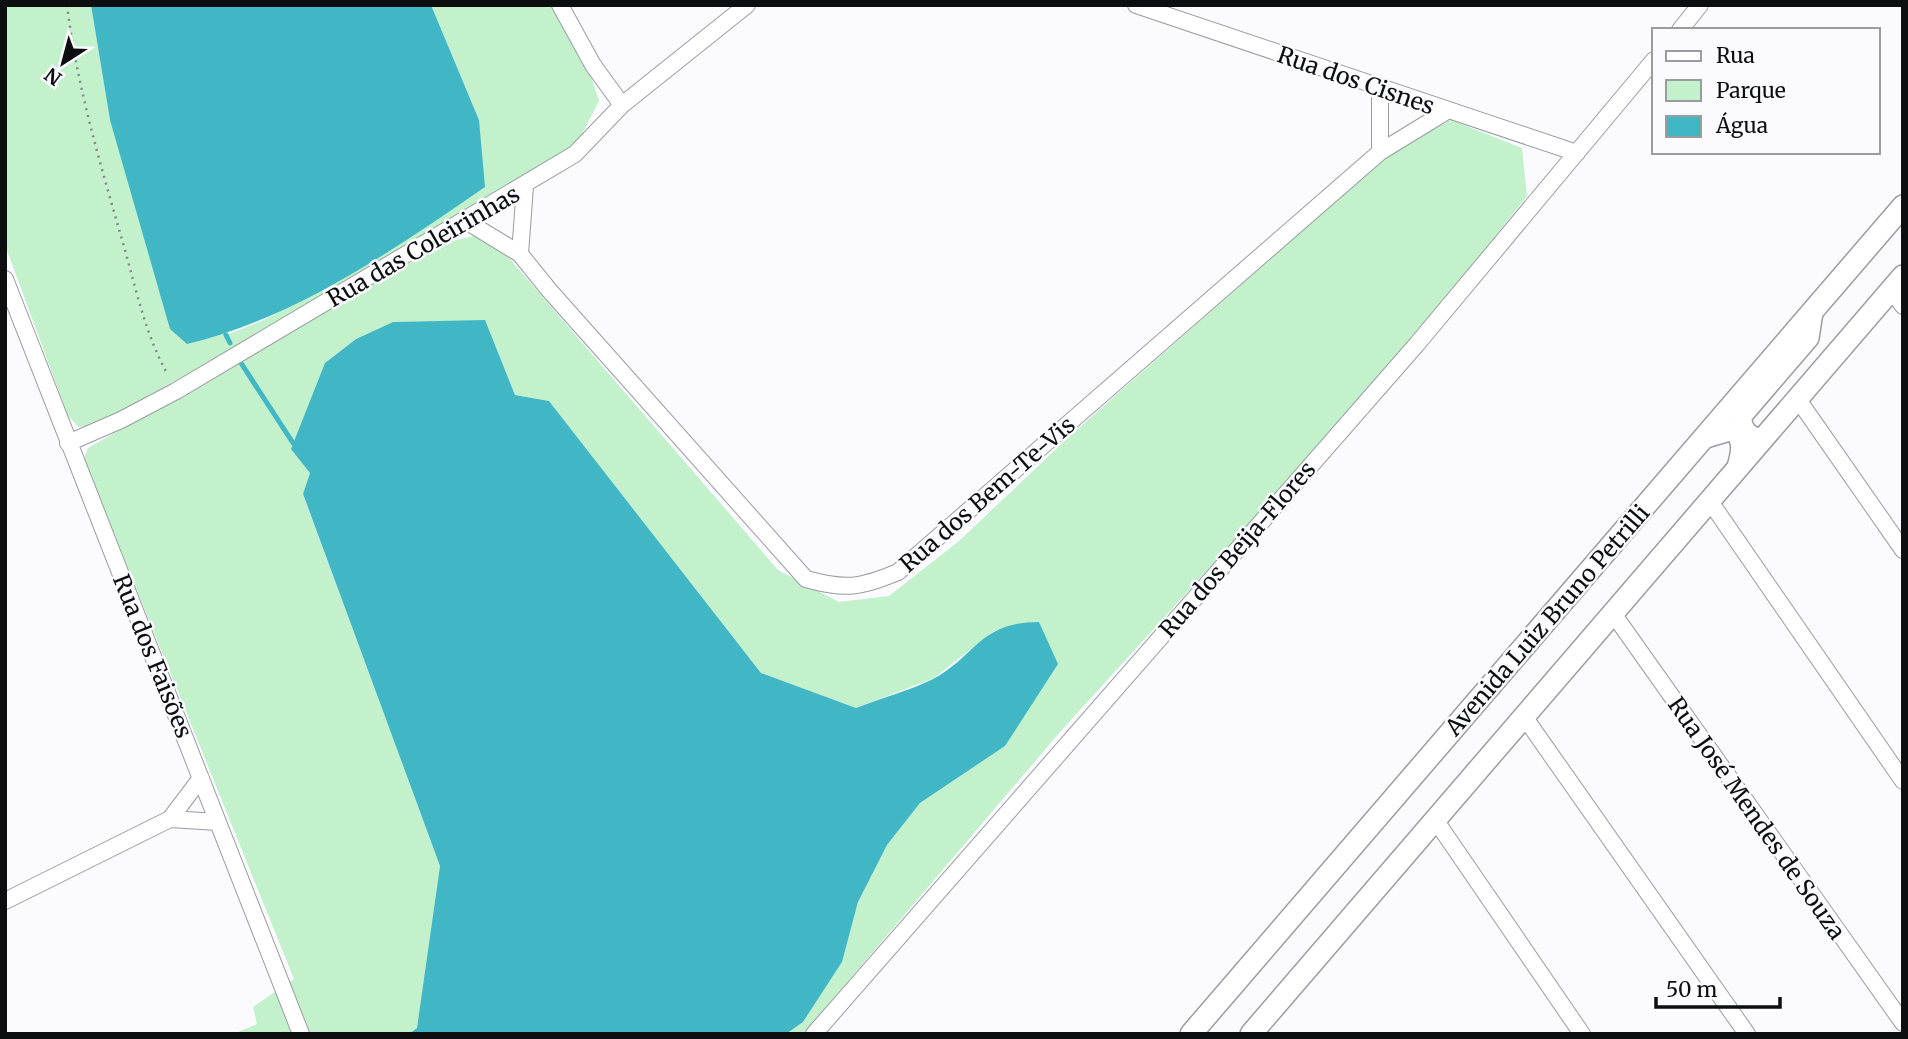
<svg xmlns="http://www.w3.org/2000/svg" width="1908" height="1039" font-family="Merriweather,serif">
	<rect width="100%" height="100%" fill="#fafaff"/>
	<!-- green -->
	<path fill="#c2f1cc" d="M5 5H91L110 120 226 335 264 320 403 242 479 120 431 5H554L589 70 599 101 578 142 529 178 128 408 99 424 79 427 68 416 5 245Z
		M1451 120 1522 148 1527 196 1413 339 1241 533 1060 732 803 1034H786L803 1022 842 962 858 902 887 845 920 803 1005 746 1048 647 1039 622 994 631 934 678 856 708 761 673 549 401 515 395 485 321 393 322 356 339 325 363 310 473 303 495 440 866 417 1029 409 1034H233L257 1024 253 1007 294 979 84 459 88 448 447 242 479 235 509 258 778 570 839 602 889 596 959 541 1072 434 1389 154Z"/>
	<!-- water -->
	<path fill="#41b7c5" d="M91 5H431L479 120 485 187C395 249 294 319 187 344L170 329 110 120Z
		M485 320 515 395 549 401 761 673 856 708C881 698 909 691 933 679 977 655 979 622 1039 622L1058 664 1005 746 920 803 887 845 858 902 842 962 803 1022 786 1034H409L417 1028 440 866 303 494 310 473 291 449 325 363 356 339 393 322Z"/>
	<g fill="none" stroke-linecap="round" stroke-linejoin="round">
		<!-- stream -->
		<path stroke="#41b7c5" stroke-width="5" d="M226 335 230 343
			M241 363 293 443"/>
		<defs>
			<path id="minor" d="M560 5 593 65 622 105
				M1136 5 1577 153
				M1680 30 1700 5
				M1380 152V87
				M466 221 520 254 549 290 806 579C845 590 860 588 898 572L1380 152 1447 111
				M520 254 525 186
				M5 279 301 1034
				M1891 289 1903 306
				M1797 398 1903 550
				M68 443 121 420 176 391 575 154 622 105 747 5
				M1709 500 1903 781
				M1612 612 1903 1023
				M1523 715 1747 1034
				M1434 818 1582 1034
				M170 819 201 778
				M5 901 170 819 218 822
				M814 1034 1417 344 1654 60"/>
			<path id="tertiary" d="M1763 438C1749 438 1741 429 1742 416L1809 338 1813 312
				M1703 439 1733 430C1744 441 1741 453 1737 467"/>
			<path id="secondary" d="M1191 1034 1903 206
				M1251 1034 1903 276"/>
		</defs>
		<!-- minor casing -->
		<use href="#minor" stroke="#9b9ca0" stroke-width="18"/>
		<!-- tertiary casing -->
		<use href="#tertiary" stroke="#9b9ca0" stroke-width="22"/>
		<!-- secondary casing -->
		<use href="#secondary" stroke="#9b9ca0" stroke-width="24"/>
		<!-- path -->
		<path stroke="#86878a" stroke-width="2.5" stroke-dasharray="2 5" stroke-linecap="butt" d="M67 5C77 88 102 170 125 250 137 293 146 336 168 375"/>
		<!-- minor -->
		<use href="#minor" stroke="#fff" stroke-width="16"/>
		<!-- tertiary -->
		<use href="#tertiary" stroke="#fff" stroke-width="19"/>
		<!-- secondary -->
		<use href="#secondary" stroke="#fff" stroke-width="21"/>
	</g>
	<g text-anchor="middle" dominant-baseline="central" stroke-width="5" stroke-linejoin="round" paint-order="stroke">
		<!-- street labels -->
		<g font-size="23" fill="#0d0e0f" stroke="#fafaff">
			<text transform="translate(1356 80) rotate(19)">Rua dos Cisnes</text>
			<text transform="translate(423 246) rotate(-30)">Rua das Coleirinhas</text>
			<text transform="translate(987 494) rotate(-41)">Rua dos Bem-Te-Vis</text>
			<text transform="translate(1237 549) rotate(-49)">Rua dos Beija-Flores</text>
			<text transform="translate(1547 620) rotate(-49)">Avenida Luiz Bruno Petrilli</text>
			<text transform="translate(153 656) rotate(68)">Rua dos Faisões</text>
			<text transform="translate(1757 818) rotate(55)">Rua José Mendes de Souza</text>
		</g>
	</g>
	<!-- border -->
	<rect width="1908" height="1039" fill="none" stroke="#0d0e0f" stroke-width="14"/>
	<!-- legend -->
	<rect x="1652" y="28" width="228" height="126" fill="#fafaff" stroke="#9b9c9f" stroke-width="2"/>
	<rect x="1666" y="51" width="35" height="10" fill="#ffffff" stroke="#9b9c9f" stroke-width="2"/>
	<text x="1716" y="63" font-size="21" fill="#0d0e0f">Rua</text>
	<rect x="1666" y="80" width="35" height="21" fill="#c2f1cc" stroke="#9b9c9f" stroke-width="2"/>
	<text x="1716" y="98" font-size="21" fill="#0d0e0f">Parque</text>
	<rect x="1666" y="116" width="35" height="21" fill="#41b7c5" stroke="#9b9c9f" stroke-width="2"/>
	<text x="1716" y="133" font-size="21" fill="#0d0e0f">Água</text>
	<!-- north arrow -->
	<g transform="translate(63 63) rotate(216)" stroke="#fafaff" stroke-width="5" paint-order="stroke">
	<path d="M0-5L12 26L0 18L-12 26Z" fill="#0d0e0f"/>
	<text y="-10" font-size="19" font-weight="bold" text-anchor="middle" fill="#0d0e0f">N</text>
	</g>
	<!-- scale -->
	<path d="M1656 997v10h124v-10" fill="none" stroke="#0d0e0f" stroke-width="3.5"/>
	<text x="1666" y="997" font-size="21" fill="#0d0e0f" stroke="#fafaff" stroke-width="5" paint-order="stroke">50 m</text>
</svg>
